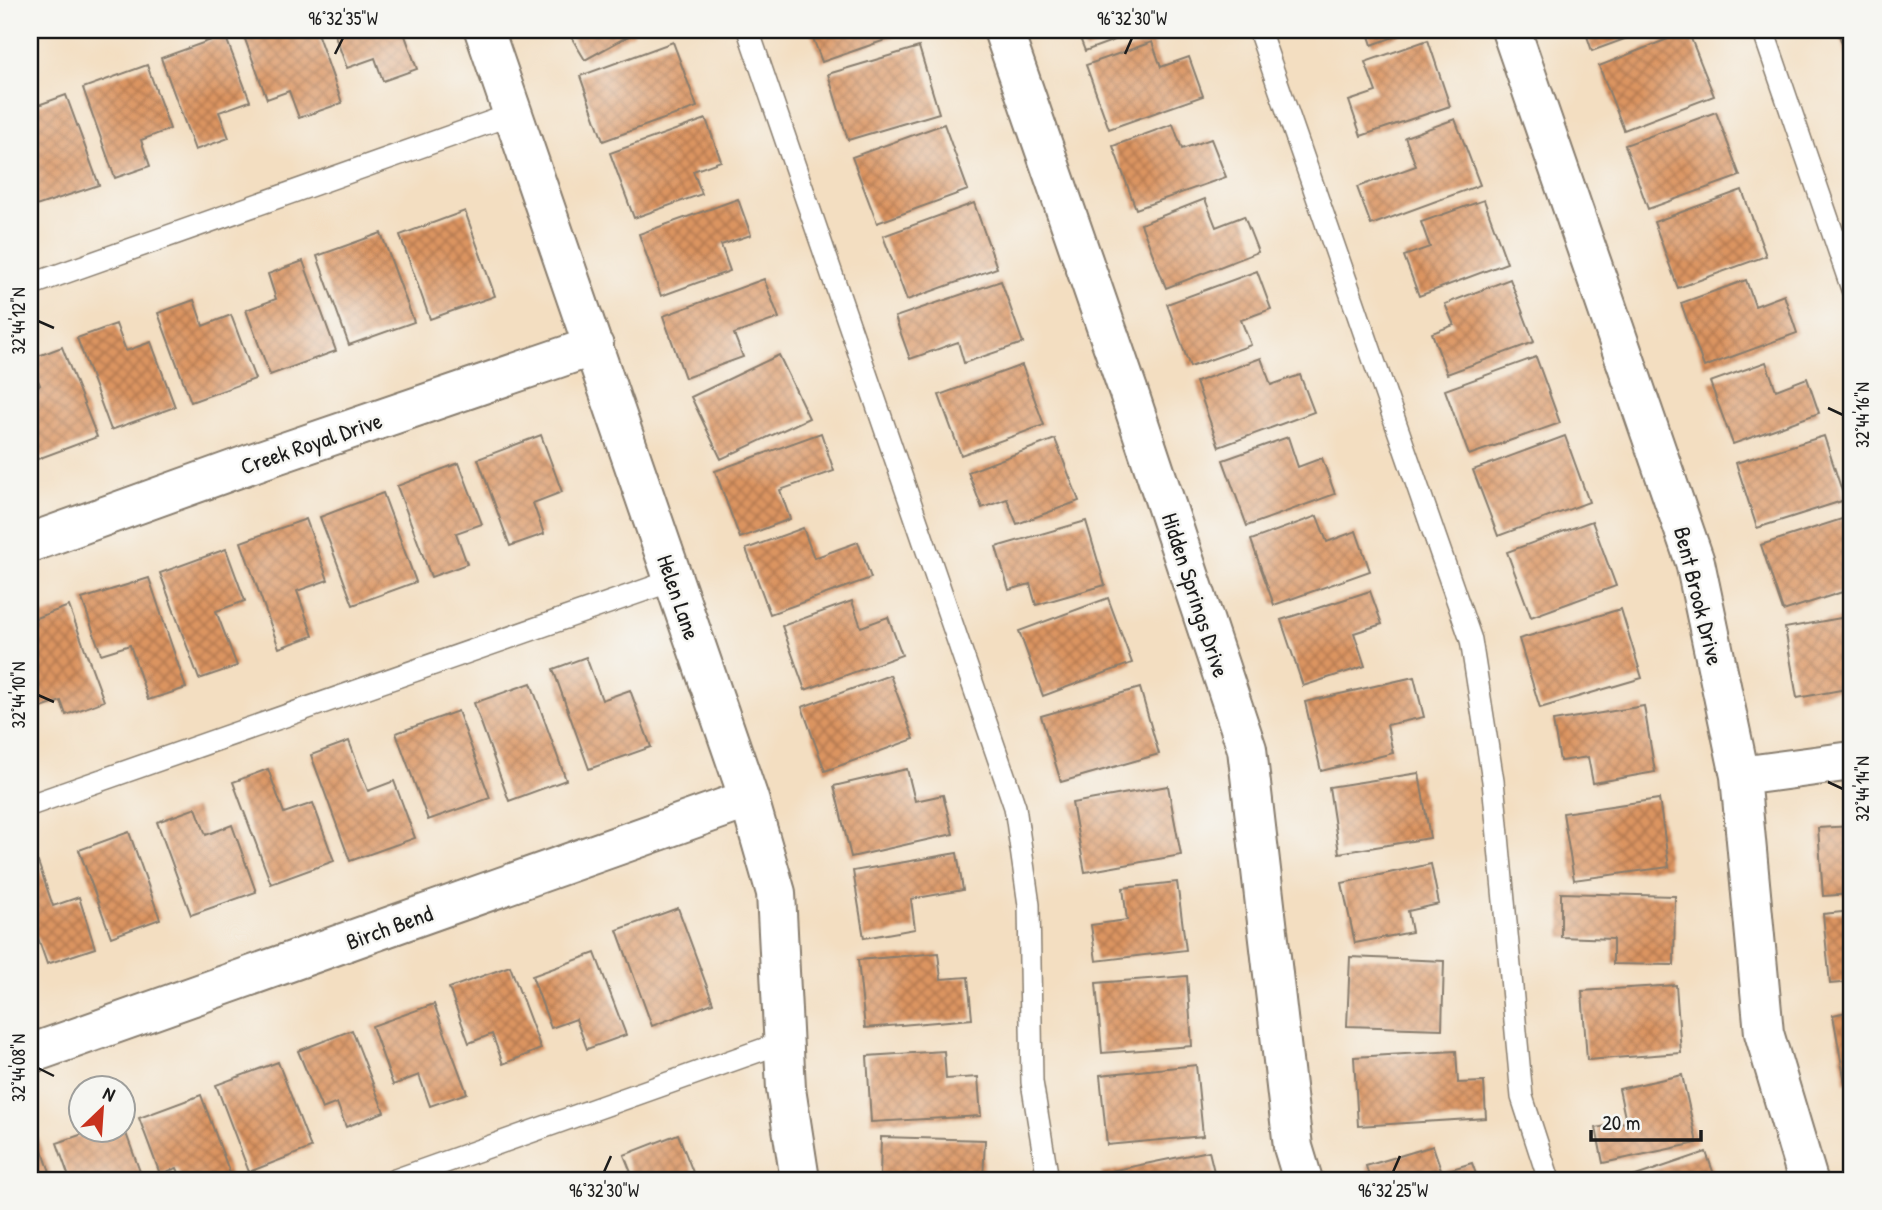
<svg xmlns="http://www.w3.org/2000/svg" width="1882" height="1210" font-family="'Patrick Hand',sans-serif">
	<defs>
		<pattern id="building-cross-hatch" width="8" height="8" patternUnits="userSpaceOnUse" patternTransform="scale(1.75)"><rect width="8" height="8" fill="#db9461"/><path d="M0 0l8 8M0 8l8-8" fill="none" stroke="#b1784f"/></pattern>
	</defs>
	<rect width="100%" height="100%" fill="#f6f6f2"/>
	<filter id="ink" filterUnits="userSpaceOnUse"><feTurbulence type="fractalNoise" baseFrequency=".0143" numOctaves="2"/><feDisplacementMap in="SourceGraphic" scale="14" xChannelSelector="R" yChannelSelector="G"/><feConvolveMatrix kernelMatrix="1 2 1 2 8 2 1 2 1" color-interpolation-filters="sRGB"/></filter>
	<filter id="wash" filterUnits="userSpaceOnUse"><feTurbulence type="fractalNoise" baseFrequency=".00686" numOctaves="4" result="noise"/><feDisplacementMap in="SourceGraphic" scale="28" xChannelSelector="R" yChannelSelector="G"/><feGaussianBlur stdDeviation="1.57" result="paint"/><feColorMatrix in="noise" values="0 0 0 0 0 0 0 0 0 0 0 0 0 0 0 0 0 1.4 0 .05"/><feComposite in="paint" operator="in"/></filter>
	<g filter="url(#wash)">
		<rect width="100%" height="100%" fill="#f3dec1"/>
		<g id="blocks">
			<!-- building -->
			<path fill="url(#building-cross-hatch)" d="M245 30H316L342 103 299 118 289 91 267 99 242 31Z
				M333 30H403L417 69 383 81 375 58 347 68Z
				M567 30H633L634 33 585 60Z
				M810 30H914L822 62Z
				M1077 30H1142L1085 51Z
				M1307 30H1325L1309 36Z
				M1367 30H1413L1372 45Z
				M1585 30H1649L1592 51Z
				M1837 30H1852V70Z
				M1688 31 1714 96 1624 130 1599 66Z
				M225 35 250 101 219 112 229 138 195 150 161 58Z
				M1428 40 1450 106 1361 136 1349 101 1376 92 1365 62Z
				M673 42 697 107 603 141 580 76Z
				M1152 42 1161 67 1189 57 1203 96 1109 129 1086 65Z
				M919 47 939 113 848 140 828 74Z
				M147 65 170 129 141 140 150 166 115 178 83 88Z
				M66 95 99 185 36 206 30 190V108Z
				M1716 112 1740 176 1648 209 1625 145Z
				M706 119 721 161 693 171 702 194 634 218 610 153Z
				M1455 119 1480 185 1371 225 1357 187 1416 166 1405 137Z
				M944 124 968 190 877 223 852 157Z
				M1173 124 1182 149 1211 139 1226 177 1136 209 1113 146Z
				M1742 190 1766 256 1678 288 1654 222Z
				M738 199 751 235 721 245 730 271 661 296 639 234Z
				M1205 199 1216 227 1244 216 1258 252 1166 288 1141 224Z
				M1484 200 1507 263 1419 296 1404 256 1430 247 1421 222Z
				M974 203 997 268 907 300 883 236Z
				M465 211 495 296 430 319 400 235Z
				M381 233 414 322 349 345 317 256Z
				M303 261 336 351 270 375 246 310 276 299 268 274Z
				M1257 271 1271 309 1241 320 1251 345 1190 367 1167 304Z
				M764 279 779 318 734 334 743 357 685 378 663 316Z
				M1510 279 1534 342 1447 374 1432 333 1454 325 1445 304Z
				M1746 280 1755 306 1784 295 1797 333 1704 367 1681 303Z
				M1001 281 1023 343 964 363 958 342 910 359 895 317Z
				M194 300 203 326 231 315 255 379 191 402 158 313Z
				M116 324 126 351 151 342 175 407 111 430 77 338Z
				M62 347 97 437 35 460 30 447V388L40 385 30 359Z
				M779 355 809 418 721 459 691 397Z
				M1536 357 1560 423 1469 455 1445 390Z
				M1261 358 1271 385 1300 375 1314 412 1219 447 1196 382Z
				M1766 362 1776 390 1807 378 1819 413 1733 444 1710 382Z
				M1022 365 1044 425 961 455 939 395Z
				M821 433 834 471 780 490 790 519 740 538 715 471Z
				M541 435 562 492 533 503 544 534 510 546 478 459Z
				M1565 436 1589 502 1498 536 1473 470Z
				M1824 436 1845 500 1757 528 1736 463Z
				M1288 437 1298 467 1322 458 1335 494 1247 526 1223 460Z
				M1055 439 1079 501 1017 524 1007 499 982 508 968 472Z
				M459 463 482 524 456 533 467 564 431 577 397 486Z
				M383 493 416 582 353 605 320 517Z
				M1317 516 1327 542 1356 531 1370 571 1274 605 1251 540Z
				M1851 516 1852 589 1783 611 1761 545Z
				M306 519 328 580 297 591 313 636 279 648 241 542Z
				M1086 521 1105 585 1036 605 1030 584 1009 590 996 547Z
				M1592 521 1616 586 1531 617 1507 552Z
				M803 528 814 558 858 542 871 578 770 614 746 549Z
				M226 549 245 601 216 611 237 666 199 679 160 573Z
				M149 578 186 688 148 700 130 645 101 654 82 599Z
				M1370 591 1382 624 1354 633 1365 666 1303 686 1281 620Z
				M1108 598 1132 663 1043 696 1019 631Z
				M852 601 861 627 888 617 902 655 805 690 782 626Z
				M69 606 104 701 66 715 61 701 33 711 30 701V620Z
				M1621 609 1642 678 1540 708 1519 639Z
				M1852 616V688L1797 698 1785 628Z
				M586 657 602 700 630 690 651 747 589 769 553 669Z
				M890 675 914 739 825 771 802 707Z
				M1414 677 1424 717 1387 725 1393 753 1321 771 1305 702Z
				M531 683 566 780 509 801 474 703Z
				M1140 688 1159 754 1061 782 1041 716Z
				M1644 706 1655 772 1593 783 1588 757 1560 761 1553 721Z
				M458 711 490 798 428 820 396 733Z
				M349 741 368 791 394 781 415 838 350 861 311 755Z
				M268 769 284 813 313 803 334 861 271 884 233 782Z
				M907 769 915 801 943 795 953 834 851 857 834 786Z
				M1419 773 1430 838 1339 853 1329 787Z
				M1168 786 1181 855 1085 872 1072 803Z
				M1659 799 1669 867 1574 880 1563 813Z
				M196 808 206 835 232 825 256 892 191 915 157 822Z
				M1852 826V894L1823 896 1818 828Z
				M129 832 160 919 111 937 79 850Z
				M957 853 963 890 911 899 915 929 864 938 853 871Z
				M38 862 53 906 79 897 95 948 47 964 38 938 30 940V865Z
				M1431 864 1439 904 1408 911 1412 932 1355 943 1342 883Z
				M1177 882 1186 950 1096 961 1091 925 1127 920 1123 888Z
				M1561 893 1675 896 1674 965 1613 964V939L1561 937Z
				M678 908 713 1003 652 1026 617 930Z
				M1852 911V982L1830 984 1823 914Z
				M595 953 626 1035 587 1049 576 1019 551 1028 532 976Z
				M938 953 941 979 968 977 972 1019 865 1028 858 960Z
				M1350 957 1444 961 1442 1029 1347 1026Z
				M510 966 541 1049 503 1064 492 1034 469 1043 449 988Z
				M1187 976 1192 1046 1102 1053 1096 983Z
				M1676 985 1681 1053 1587 1060 1582 991Z
				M434 1004 467 1093 430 1106 419 1075 393 1085 372 1026Z
				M1852 1011V1081L1845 1083 1833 1015Z
				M352 1030 384 1112 346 1127 337 1103 322 1109 298 1051Z
				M944 1051 946 1079 978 1077 981 1116 871 1122 867 1056Z
				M1456 1051 1458 1083 1484 1082 1486 1118 1358 1126 1354 1057Z
				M278 1062 311 1148 249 1172 216 1085Z
				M1196 1065 1203 1136 1107 1145 1100 1075Z
				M1682 1075 1697 1143 1603 1163 1596 1128 1626 1122 1619 1089Z
				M201 1095 231 1176 218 1180H182L177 1168 160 1174 139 1118Z
				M123 1125 143 1180H70L57 1143 94 1130H122Z
				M678 1134 696 1180H634L624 1155Z
				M37 1136 53 1180H30V1138Z
				M881 1137 985 1140 983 1180 936 1178V1180H880Z
				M1433 1146 1442 1172 1472 1163 1478 1180H1370L1366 1166Z
				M1209 1151 1216 1180H1102L1101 1173Z
				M1706 1152 1716 1180H1624Z
				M577 1173 580 1180H557Z"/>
		</g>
	</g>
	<g filter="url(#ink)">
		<use href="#blocks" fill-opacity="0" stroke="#887d6e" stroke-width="2"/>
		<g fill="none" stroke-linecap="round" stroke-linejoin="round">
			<defs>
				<path id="service" d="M748 30 1015 807 1029 905 1032 1082 1048 1180
					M1259 30 1471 640 1493 781 1522 1097 1549 1180
					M1763 30 1852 289
					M30 285 513 114
					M30 805 674 580
					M395 1180 784 1042"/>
				<path id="minor" d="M484 30 749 799 776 893 786 1089 800 1180
					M1003 30 1128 390 1247 749 1293 1147 1303 1180
					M1511 30 1695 562 1740 776 1764 1033 1808 1180
					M30 543 258 461 594 346
					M1740 776 1852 761
					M30 1054 749 799"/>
			</defs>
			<!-- service casing -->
			<use href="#service" stroke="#887d6e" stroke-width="24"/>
			<!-- minor casing -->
			<use href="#minor" stroke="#887d6e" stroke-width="42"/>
			<!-- service -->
			<use href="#service" stroke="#fff" stroke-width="21"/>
			<!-- minor -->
			<use href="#minor" stroke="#fff" stroke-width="38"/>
		</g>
	</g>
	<!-- ticks -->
	<path fill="none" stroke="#1c1c1c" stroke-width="2.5" d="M335 54 343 38M1125 54 1132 38M38 321 54 328M1828 408 1843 415M38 695 54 702M1828 782 1843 789M38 1068 54 1076M604 1172 611 1156M1393 1172 1400 1156"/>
	<g text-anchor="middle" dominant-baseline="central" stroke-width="5" stroke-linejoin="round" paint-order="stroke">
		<!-- street labels -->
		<g font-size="23" fill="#1c1c1c" stroke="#f6f6f2">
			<text transform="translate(311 443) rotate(-19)">Creek Royal Drive</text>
			<text transform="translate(1196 595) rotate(72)">Hidden Springs Drive</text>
			<text transform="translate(1699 596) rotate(76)">Bent Brook Drive</text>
			<text transform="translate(679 597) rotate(71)">Helen Lane</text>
			<text transform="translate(389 927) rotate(-20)">Birch Bend</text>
		</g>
	</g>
	<!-- margin -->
	<rect width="1882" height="1210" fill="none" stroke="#f6f6f2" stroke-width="77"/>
	<!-- north arrow -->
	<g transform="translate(102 1109) rotate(25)"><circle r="33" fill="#f6f6f2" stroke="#9f9f9c" stroke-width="2"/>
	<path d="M0-5L12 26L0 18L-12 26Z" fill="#c8321e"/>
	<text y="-10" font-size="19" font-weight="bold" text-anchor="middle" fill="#1c1c1c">N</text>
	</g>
	<!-- scale -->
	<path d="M1591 1130v10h110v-10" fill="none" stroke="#1c1c1c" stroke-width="3.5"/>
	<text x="1602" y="1130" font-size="21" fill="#1c1c1c" stroke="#f6f6f2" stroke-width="5" paint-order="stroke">20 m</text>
	<rect x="38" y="38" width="1805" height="1134" fill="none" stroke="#1c1c1c" stroke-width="2.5"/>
	<g font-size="18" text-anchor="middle" fill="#1c1c1c">
		<text x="343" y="25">96°32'35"W</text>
		<text x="1132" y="25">96°32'30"W</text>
		<text transform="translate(19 321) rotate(-90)" y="6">32°44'12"N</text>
		<text transform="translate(1863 415) rotate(-90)" y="6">32°44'16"N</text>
		<text transform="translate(19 695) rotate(-90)" y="6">32°44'10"N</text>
		<text transform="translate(1863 789) rotate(-90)" y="6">32°44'14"N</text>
		<text transform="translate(19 1068) rotate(-90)" y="6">32°44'08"N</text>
		<text x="604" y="1197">96°32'30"W</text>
		<text x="1393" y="1197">96°32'25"W</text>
	</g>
</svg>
